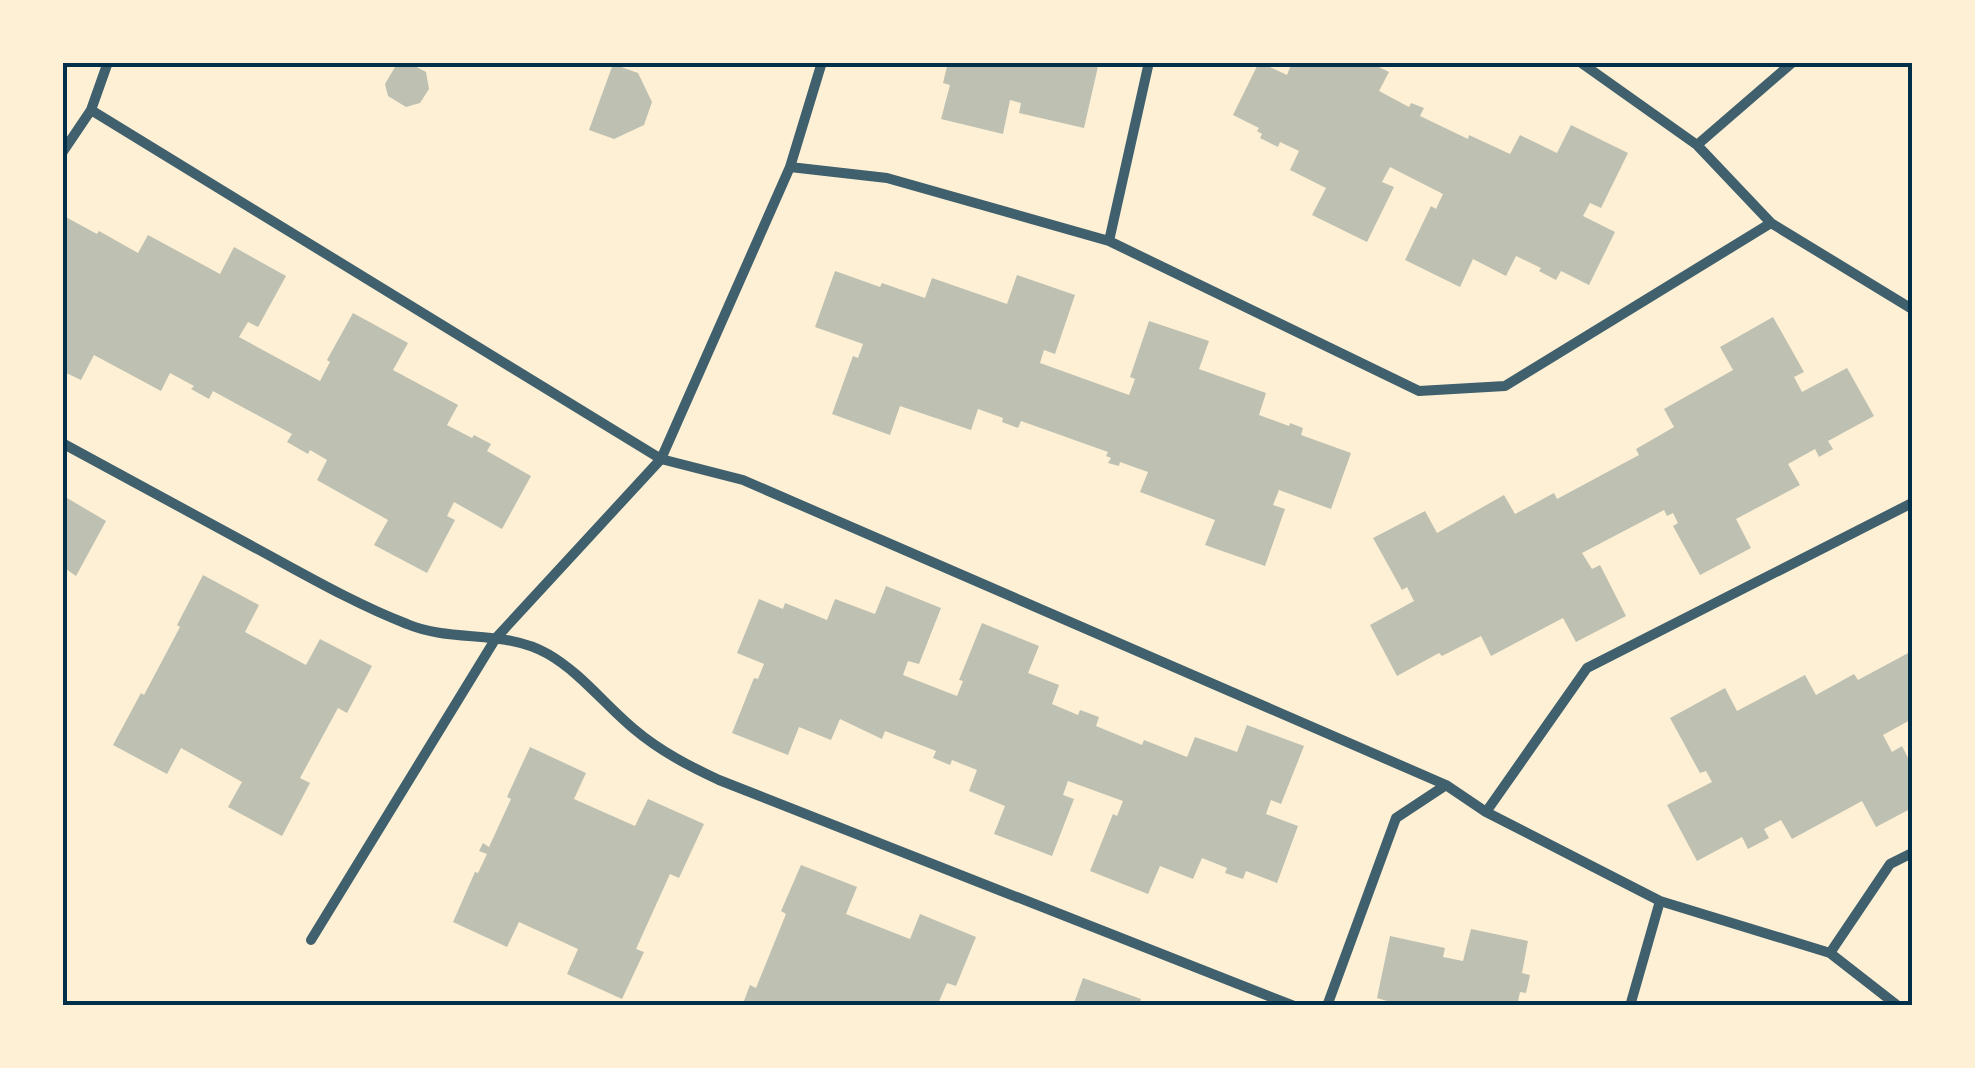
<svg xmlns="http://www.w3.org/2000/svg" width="1975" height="1068" font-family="Raleway,sans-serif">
	<rect width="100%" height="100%" fill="#fdf0d5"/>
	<!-- building -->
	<path fill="#bec0b2" d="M948 62H1099L1084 128 1019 113 1021 103 1010 100 1003 134 941 119 950 85 943 83Z
		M1259 62 1287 75 1292 62H1369L1389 72 1379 91 1409 107 1411 103 1424 108 1420 116 1468 139 1469 135 1510 154 1520 135 1557 153 1571 125 1628 153 1601 208 1590 203 1583 216 1615 232 1589 285 1561 271 1556 280 1539 271 1541 268 1516 256 1506 276 1473 259 1460 287 1405 260 1431 206 1436 209 1443 194 1390 167 1382 182 1394 187 1367 242 1312 215 1326 188 1290 170 1299 151 1280 142 1278 147 1260 138 1262 134 1257 131 1259 128 1233 115Z
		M409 63 426 72 429 89 420 103 406 107 388 96 385 84 395 67Z
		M613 64 638 73 652 102 644 125 614 139 589 130Z
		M62 215 97 234 99 231 138 253 148 235 220 274 234 247 286 276 258 327 248 322 239 337 320 381 330 362 327 360 353 313 408 343 393 370 458 405 447 425 472 438 474 435 491 444 487 451 531 476 502 529 454 502 447 516 455 520 427 573 374 545 388 520 317 480 327 460 310 450 308 454 287 442 292 434 213 391 209 399 191 389 194 386 170 373 161 391 94 355 81 380 62 371V292L66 286 62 284Z
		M835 271 880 287 882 283 925 298 932 278 1007 304 1017 275 1075 295 1055 354 1044 350 1040 363 1129 395 1135 379 1130 377 1149 321 1209 341 1199 369 1266 393 1259 415 1289 426 1290 423 1303 428 1301 435 1351 453 1331 509 1279 490 1273 505 1285 509 1265 566 1205 545 1215 520 1140 492 1148 472 1120 462 1119 466 1108 463 1111 458 1106 456 1108 452 1021 421 1018 428 1002 422 1003 418 978 409 971 430 900 406 890 435 832 414 853 356 858 358 863 344 815 327Z
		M1773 317 1804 372 1794 377 1802 392 1847 368 1874 416 1828 441 1833 449 1819 457 1815 449 1788 464 1800 485 1736 519 1751 548 1700 575 1673 526 1678 523 1673 513 1667 516 1664 510 1582 553 1592 569 1600 565 1626 616 1576 642 1563 618 1491 656 1481 636 1442 656 1439 653 1397 676 1370 625 1414 601 1407 587 1402 590 1373 538 1425 511 1437 533 1504 495 1515 514 1554 493 1557 499 1639 455 1636 449 1674 427 1664 409 1733 370 1720 347Z
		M62 495 106 521 76 576 66 569 62 576Z
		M203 575 259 605 245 632 306 665 320 639 372 666 347 713 338 708 300 778 310 783 282 836 228 807 242 782 181 748 167 774 113 745 141 693 144 695 180 627 177 625Z
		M886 586 941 608 919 664 908 661 903 675 957 696 963 681 959 680 982 623 1039 646 1028 673 1059 685 1052 704 1078 715 1080 710 1099 717 1096 726 1142 745 1144 740 1187 757 1195 737 1237 752 1247 725 1304 746 1281 804 1271 800 1266 814 1298 826 1277 883 1246 871 1243 879 1225 873 1227 868 1202 858 1193 879 1160 866 1148 894 1090 871 1113 814 1117 816 1123 801 1068 781 1063 795 1074 799 1052 856 994 834 1005 806 969 791 977 770 952 760 950 765 933 758 936 751 885 731 882 739 840 719 831 740 799 727 788 755 732 733 754 678 758 679 764 664 737 653 759 599 783 609 785 603 827 620 835 599 875 614Z
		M1912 651V719L1883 735 1892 752 1902 746 1912 766V808L1876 827 1862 801 1792 839 1781 820 1764 829 1769 838 1748 849 1742 837 1697 861 1667 805 1712 782 1706 771 1700 773 1670 718 1725 688 1737 711 1805 675 1816 695 1854 674 1858 680Z
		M530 747 586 773 574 799 635 826 648 799 704 824 679 878 670 874 636 949 644 952 622 999 567 974 578 949 519 922 507 947 453 922 475 872 478 873 487 854 479 851 483 843 489 847 511 799 507 797Z
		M801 865 857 887 846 914 910 939 920 914 976 937 956 986 947 983 937 1006H742L750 985 756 988 786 914 781 911Z
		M1471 929 1528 941 1522 973 1530 975 1526 993 1520 992 1517 1006H1404L1377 998 1390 936 1445 948 1443 957 1463 961Z
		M1083 978 1141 999 1139 1006H1073Z"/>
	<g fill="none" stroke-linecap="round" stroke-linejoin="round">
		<!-- minor -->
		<path stroke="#3f606c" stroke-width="10" d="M1580 62 1697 145 1771 223 1912 309
			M91 110 661 459 743 480 1446 785 1486 812 1660 901 1830 953 1898 1006
			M1697 145 1793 62
			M62 153 91 110 108 62
			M790 167 887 178 1109 241 1419 391 1505 386 1771 223
			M1109 241 1149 62
			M62 443C125 477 188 511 250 545 302 573 353 603 407 624 452 643 505 629 548 654 581 673 605 705 634 729 660 751 689 766 719 780L1294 1006
			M1486 812 1587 668 1912 503
			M311 940 496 638 661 459 790 167 822 62
			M1830 953 1890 864 1912 853
			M1327 1006 1396 818 1446 785
			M1630 1006 1660 901"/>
	</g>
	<!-- border -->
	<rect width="1975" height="1068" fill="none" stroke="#fdf0d5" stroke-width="130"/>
	<rect x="65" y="65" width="1845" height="938" fill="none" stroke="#003049" stroke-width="4"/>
</svg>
